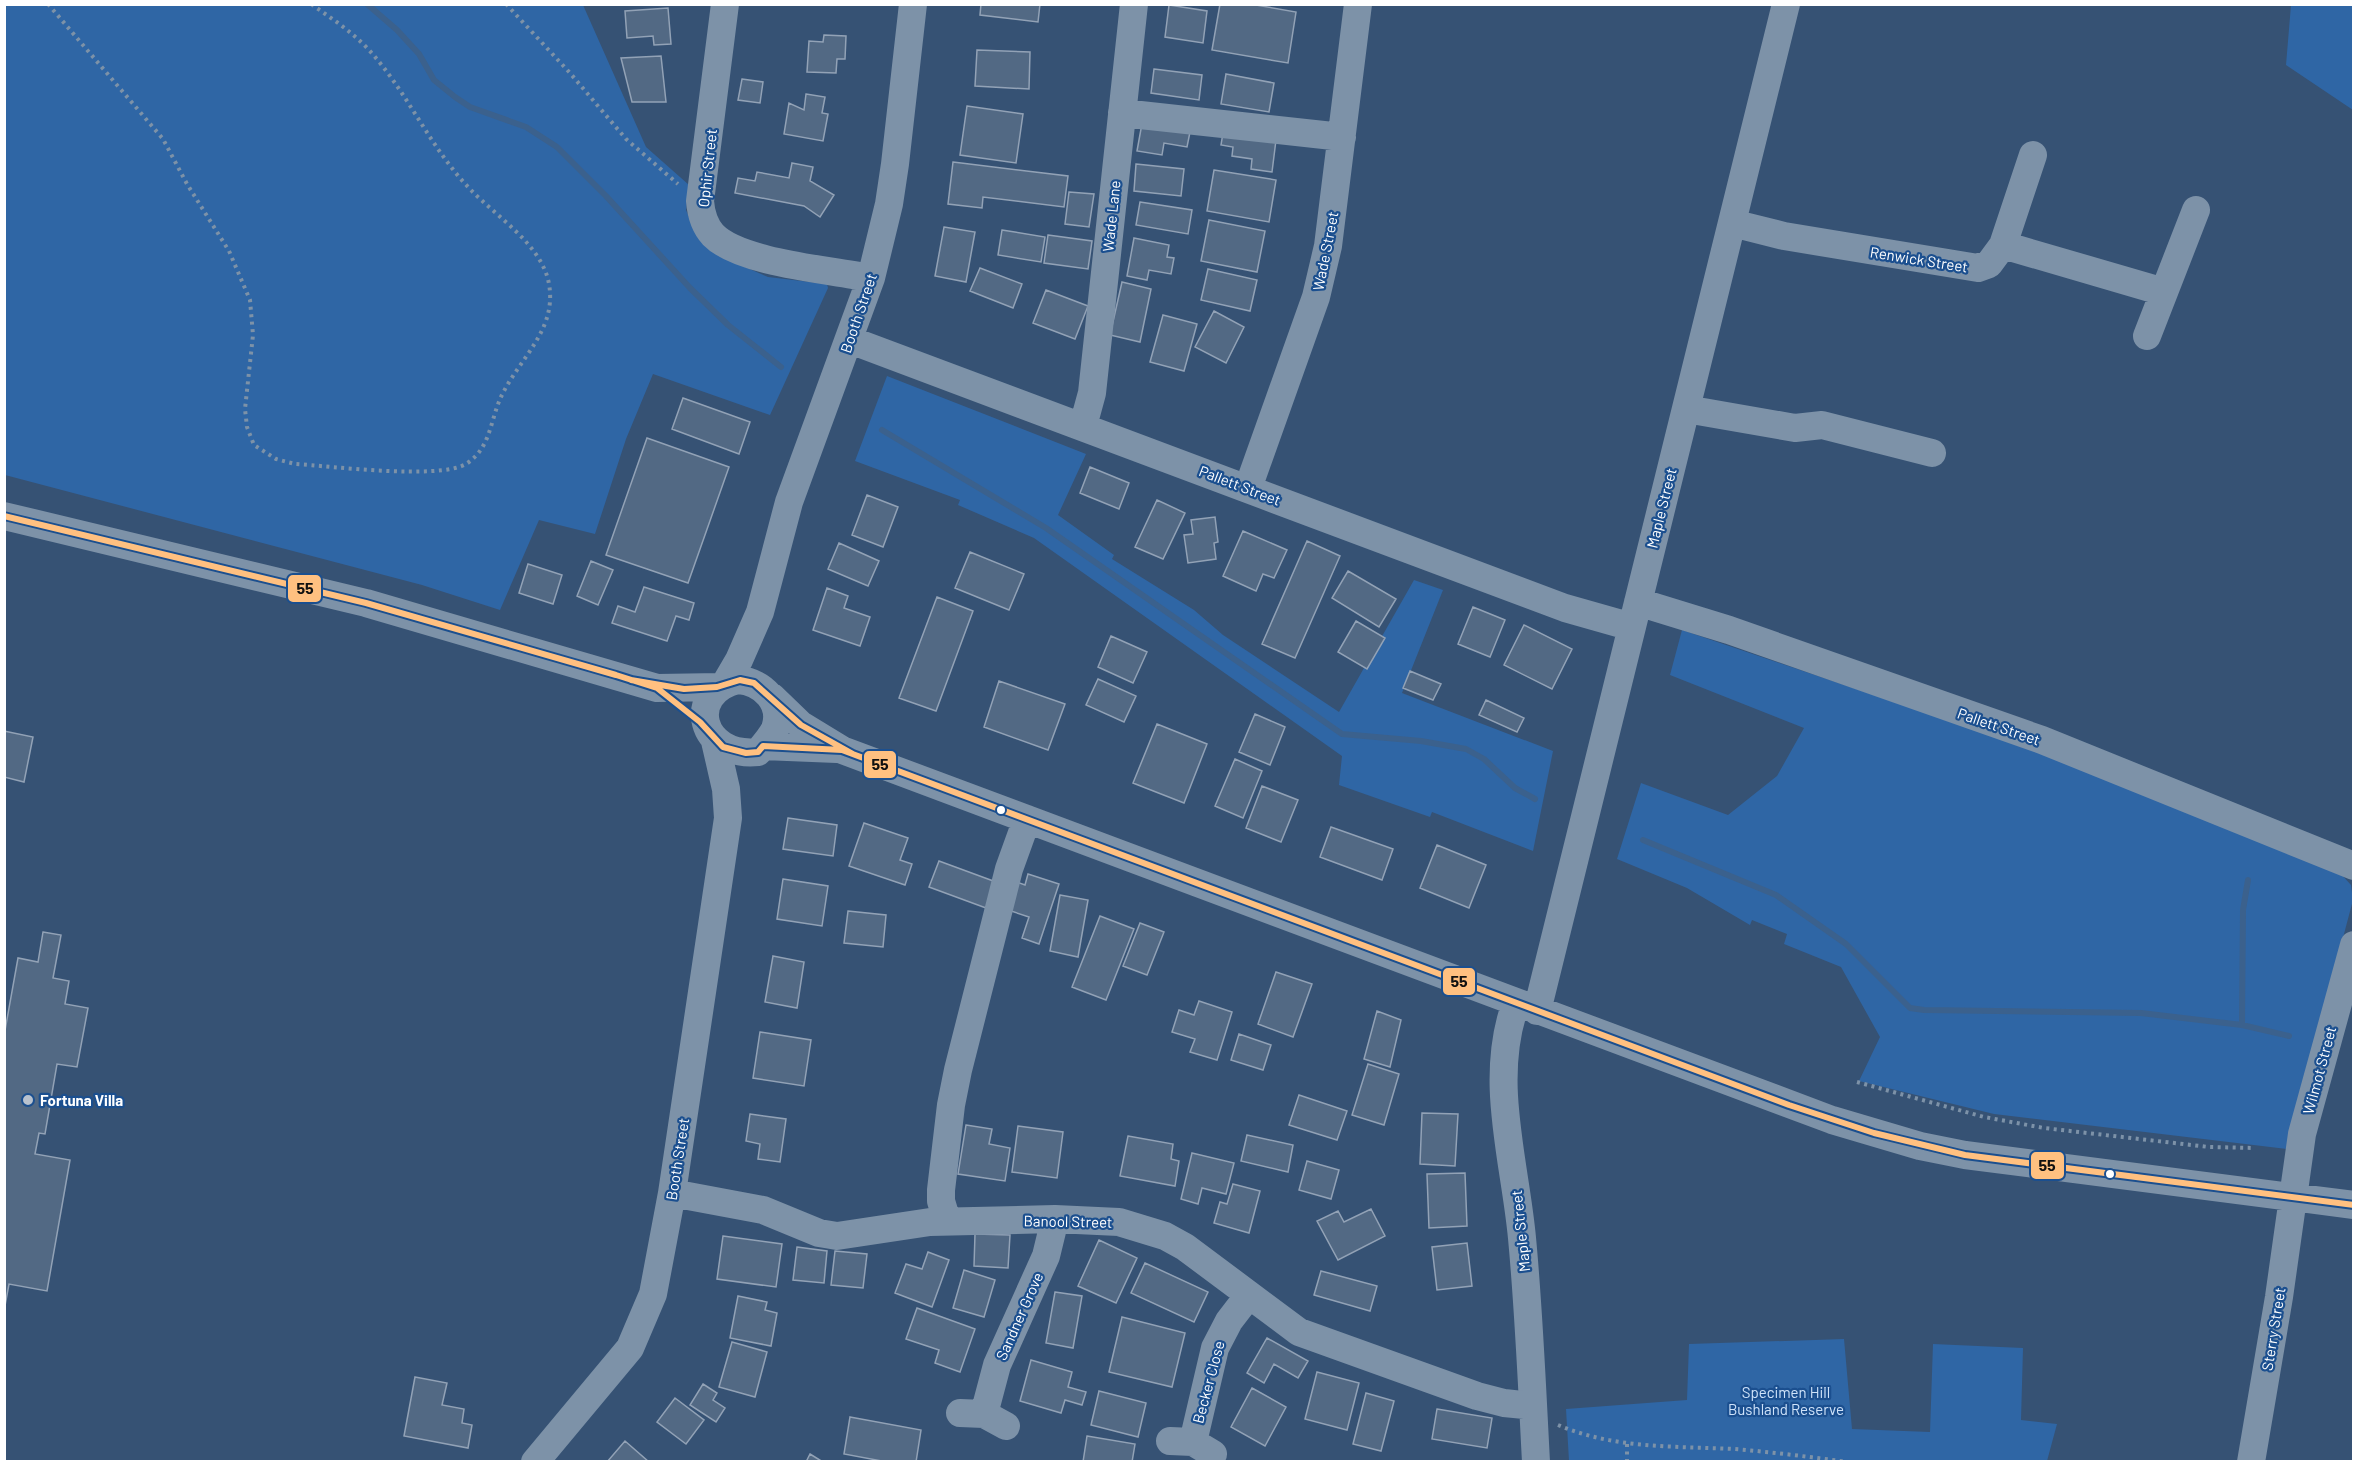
<svg xmlns="http://www.w3.org/2000/svg" width="2358" height="1466" font-family="Barlow,sans-serif">
	<rect width="100%" height="100%" fill="#365274"/>
	<!-- green -->
	<path fill="#2f66a5" d="M4 5H583L646 147 689 185 686 210 695 231 745 267 768 277 827 284 828 288 770 415 653 374 626 439 595 534 539 520 500 610 422 585 5 475Z
		M2291 5H2353V110L2286 65Z
		M887 376 1086 454 1058 515 1114 555 1112 559 1194 610 1223 635 1339 712 1414 580 1443 590 1402 693 1553 751 1533 851 1432 812 1430 817 1339 785 1342 756 1034 538 958 505 960 500 855 461Z
		M1682 630 2048 754 2341 874 2351 885 2353 900 2287 1149 1994 1114 1859 1081 1880 1037 1841 967 1784 944 1787 934 1752 920 1750 925 1687 888 1617 859 1641 783 1728 815 1777 776 1804 728 1670 675Z
		M1844 1339 1852 1429 1930 1432 1933 1344 2023 1348 2021 1420 2057 1424 2047 1461H1569L1566 1409 1687 1400 1689 1344Z"/>
	<g fill="none" stroke-linecap="round" stroke-linejoin="round">
		<!-- stream -->
		<path stroke="#3b618d" stroke-width="6" d="M367 4 397 30 419 54 434 80 455 97 470 107 526 127 557 147 606 196 690 288 728 325 781 367
			M882 430 1046 528 1342 734 1421 741 1466 749 1484 759 1515 788 1535 799
			M1643 840 1776 895 1846 944 1910 1008 1924 1010 2141 1013 2242 1025 2289 1036
			M2242 1025 2243 910 2248 880"/>
	</g>
	<!-- building -->
	<path fill="#526984" stroke="#92a2b6" stroke-width="1.5" d="M981 4H1040L1038 22 980 15Z
		M1220 4H1250L1296 12 1288 63 1212 50Z
		M1169 5 1207 11 1203 43 1165 37Z
		M668 8 671 44 654 45 653 36 627 38 625 11Z
		M824 35 846 36 845 59H837L836 73 807 72 809 41 823 42Z
		M977 50 1030 52 1029 89 975 86Z
		M661 56 666 102H632L621 58Z
		M1154 69 1202 75 1199 100 1151 93Z
		M1226 74 1274 83 1269 112 1221 104Z
		M742 79 763 82 760 103 738 100Z
		M806 94 825 97 822 113 828 114 823 141 784 134 789 103 804 110Z
		M967 106 1023 114 1016 163 960 155Z
		M1143 118 1191 127 1187 147 1164 143 1162 155 1137 151Z
		M1223 133 1276 140 1272 172 1251 169 1252 159 1232 156 1233 147 1221 145Z
		M953 162 1068 176 1064 207 983 197 982 208 948 204Z
		M792 163 813 167 810 181 834 195 820 217 804 206 735 193 738 178 755 181 757 172 789 178Z
		M1136 164 1184 169 1181 196 1134 191Z
		M1214 170 1276 180 1269 222 1207 211Z
		M1069 192 1094 194 1089 227 1065 224Z
		M1140 202 1192 210 1188 234 1136 225Z
		M1209 220 1265 231 1257 272 1201 261Z
		M944 227 975 232 966 282 935 276Z
		M1002 230 1045 237 1041 262 998 255Z
		M1048 235 1092 241 1088 269 1044 263Z
		M1134 238 1169 245 1167 257 1174 258 1171 274 1149 270 1147 280 1127 276Z
		M980 268 1022 284 1013 308 970 291Z
		M1208 269 1257 280 1250 311 1201 300Z
		M1122 282 1151 289 1140 342 1110 335Z
		M1046 290 1088 306 1075 339 1033 323Z
		M1214 311 1244 327 1226 363 1195 347Z
		M1163 315 1197 324 1184 371 1150 362Z
		M683 398 750 422 739 454 672 429Z
		M647 438 729 467 688 583 606 555Z
		M1090 467 1129 483 1119 509 1080 493Z
		M867 495 898 507 883 547 852 535Z
		M1157 500 1185 513 1163 559 1135 547Z
		M1215 517 1218 542 1214 543 1216 559 1188 563 1184 535 1193 534 1191 520Z
		M1243 531 1287 550 1274 578 1263 574 1256 591 1223 576Z
		M1307 541 1340 556 1295 658 1262 644Z
		M839 543 879 561 868 586 828 569Z
		M970 552 1024 574 1009 610 955 588Z
		M591 561 613 570 598 605 577 596Z
		M528 564 562 575 553 604 519 593Z
		M1348 571 1396 599 1379 627 1332 598Z
		M644 587 694 603 689 620 676 616 667 641 612 623 618 606 635 612Z
		M827 588 848 596 844 608 870 617 860 646 813 630Z
		M937 597 973 611 936 711 899 698Z
		M1473 607 1505 620 1490 657 1458 644Z
		M1356 621 1385 638 1367 669 1338 652Z
		M1524 625 1572 649 1552 689 1504 665Z
		M1111 636 1147 652 1133 683 1098 667Z
		M1410 671 1441 684 1433 700 1403 688Z
		M1098 679 1136 696 1124 722 1086 705Z
		M999 681 1065 704 1048 750 984 727Z
		M1486 700 1524 718 1517 732 1479 715Z
		M1255 714 1285 727 1270 765 1239 752Z
		M1157 724 1207 744 1184 803 1133 783Z
		M4 731 33 737 24 782 4 777Z
		M1235 759 1262 771 1243 818 1215 806Z
		M1262 786 1298 800 1281 842 1246 828Z
		M788 818 837 825 833 856 783 849Z
		M864 823 908 838 900 860 912 864 905 885 849 866Z
		M1331 827 1393 849 1382 880 1320 857Z
		M1437 845 1486 865 1469 908 1420 888Z
		M939 861 996 882 986 908 929 887Z
		M1028 874 1059 884 1039 944 1022 938 1029 917 1005 909 1014 881 1025 885Z
		M783 879 828 886 822 926 777 919Z
		M1060 895 1088 900 1078 957 1050 951Z
		M848 911 886 915 883 947 844 943Z
		M1100 916 1134 929 1106 1000 1072 987Z
		M1140 923 1164 932 1147 975 1123 966Z
		M43 932 61 935 53 978 69 981 65 1004 88 1008 77 1067 57 1064 45 1134 39 1133 35 1154 70 1160 47 1291 9 1284 4 1311V1036L18 958 38 962Z
		M773 956 804 962 797 1008 765 1002Z
		M1276 972 1312 984 1293 1037 1258 1024Z
		M1199 1001 1232 1012 1217 1060 1190 1052 1195 1039 1172 1032 1179 1010 1194 1015Z
		M1377 1011 1401 1020 1390 1067 1364 1059Z
		M760 1032 811 1040 804 1086 753 1078Z
		M1239 1034 1271 1045 1263 1070 1231 1060Z
		M1368 1064 1399 1074 1384 1125 1352 1115Z
		M1299 1095 1347 1111 1337 1140 1289 1125Z
		M1422 1113 1458 1114 1455 1166 1420 1164Z
		M750 1114 786 1119 780 1162 758 1159 760 1144 746 1141Z
		M966 1125 992 1129 989 1144 1010 1148 1005 1181 958 1174Z
		M1018 1126 1063 1132 1057 1178 1012 1172Z
		M1247 1135 1293 1145 1288 1172 1241 1161Z
		M1128 1136 1173 1144 1171 1159 1179 1161 1175 1186 1120 1176Z
		M1192 1153 1234 1163 1226 1194 1202 1188 1198 1204 1181 1199Z
		M1307 1161 1339 1170 1331 1199 1299 1190Z
		M1465 1173 1467 1226 1429 1228 1427 1174Z
		M1233 1184 1260 1191 1249 1233 1214 1223 1220 1202 1227 1204Z
		M1371 1209 1385 1236 1338 1260 1317 1221 1338 1211 1344 1222Z
		M975 1234 1010 1235 1008 1268 974 1266Z
		M723 1236 782 1244 776 1287 717 1279Z
		M1099 1240 1137 1258 1116 1303 1078 1286Z
		M1467 1243 1472 1286 1437 1290 1432 1247Z
		M797 1247 827 1251 824 1283 793 1280Z
		M835 1251 867 1254 863 1288 831 1285Z
		M928 1252 949 1260 932 1307 895 1293 906 1264 922 1269Z
		M1145 1263 1208 1292 1194 1322 1131 1293Z
		M964 1270 995 1280 984 1317 953 1308Z
		M1321 1271 1377 1286 1370 1311 1314 1295Z
		M1055 1292 1082 1296 1073 1348 1046 1343Z
		M738 1296 767 1302 765 1310 777 1313 771 1346 730 1338Z
		M917 1308 975 1329 960 1372 935 1363 939 1350 906 1339Z
		M1122 1317 1185 1333 1172 1387 1109 1372Z
		M1267 1338 1308 1361 1298 1378 1274 1364 1264 1383 1247 1373Z
		M732 1342 767 1352 755 1397 719 1387Z
		M1031 1360 1072 1372 1068 1387 1086 1392 1082 1405 1065 1400 1061 1413 1020 1401Z
		M1317 1372 1359 1383 1347 1430 1305 1419Z
		M415 1377 447 1383 442 1405 464 1409 462 1423 472 1425 468 1448 404 1436Z
		M703 1384 717 1393 713 1400 725 1408 716 1422 690 1405Z
		M1252 1388 1286 1407 1265 1446 1231 1427Z
		M1099 1391 1146 1403 1138 1437 1091 1425Z
		M1366 1393 1394 1401 1381 1451 1353 1444Z
		M675 1398 704 1420 686 1444 657 1422Z
		M1437 1409 1492 1418 1487 1448 1432 1439Z
		M850 1417 921 1430 916 1462H887L844 1454Z
		M1087 1436 1135 1444 1132 1462H1083Z
		M625 1441 649 1462H607Z
		M810 1454 823 1462H806Z"/>
	<g fill="none" stroke-linecap="round" stroke-linejoin="round">
		<!-- path -->
		<path stroke="#7d92a8" stroke-width="4" stroke-dasharray="3 4.5" stroke-linecap="butt" d="M48 4 163 139 187 184 229 251 250 300 253 335 245 409 247 427 254 445 276 459 295 464C331 466 438 480 466 464 492 448 490 417 503 393 521 357 557 329 549 284 542 244 495 216 469 188 429 146 407 91 368 49 351 31 331 18 311 4
			M506 4 570 73 626 139 678 184
			M1857 1082 1984 1117 2044 1128 2209 1147 2254 1148
			M1558 1425C1614 1449 1674 1446 1734 1449 1772 1452 1810 1457 1848 1462
			M1627 1444V1462"/>
		<!-- minor -->
		<path stroke="#7d92a8" stroke-width="28" d="M725 4 700 201C701 214 704 225 713 235 740 263 831 270 871 278
			M1122 113 1342 137
			M1732 223 1784 236 1978 268 1989 264 2003 245 2033 155
			M2003 245 2164 292
			M2147 336 2196 210
			M850 340 1565 608 1632 627
			M1686 409 1795 428 1822 425 1932 453
			M1083 426 1092 393 1134 4
			M1248 488 1316 297 1328 246 1358 4
			M4 516 366 603 657 688 720 687
			M1638 602 1729 630 2042 740 2354 866
			M738 680C763 682 784 703 775 729 771 737 764 745 758 752 700 758 684 693 738 680Z
			M725 684 739 660 760 612 789 502 871 278 889 204 895 164 913 4
			M772 697 801 725 842 750 1832 1120 1920 1146 1965 1155 2354 1205
			M763 746 837 749
			M1516 1003C1488 1079 1515 1161 1522 1238 1529 1312 1532 1387 1536 1462
			M1537 1011 1786 4
			M672 1193 763 1210 819 1233 837 1236 930 1222 1055 1219 1119 1222 1165 1236 1185 1247 1299 1332 1477 1396 1504 1403 1533 1406
			M947 1221 941 1201V1190L951 1105 958 1070 1009 869 1027 819
			M960 1413 984 1414 1006 1426
			M984 1414 997 1365 1046 1256 1055 1219
			M1170 1441 1193 1442 1213 1454
			M1193 1442 1215 1348 1229 1321 1249 1295
			M535 1462 630 1348 653 1294 672 1193 728 818 726 789 715 741
			M2251 1462 2279 1297 2302 1134 2354 945"/>
		<defs>
			<path id="bus-1" d="M4 516 366 603 616 675 657 688 700 722 723 747 746 753 758 752 763 746 842 750 1789 1105 1874 1133 1965 1155 2354 1205
				M631 680 684 689 717 687 740 680 754 683 801 725 853 754"/>
		</defs>
		<!-- bus-1 casing -->
		<use href="#bus-1" stroke="#1b4f8f" stroke-width="10"/>
		<!-- bus-1 -->
		<use href="#bus-1" stroke="#ffc080" stroke-width="6"/>
	</g>
	<!-- markers -->
	<g fill="#fff" stroke="#1b4f8f" stroke-width="2">
		<circle cx="1001" cy="810" r="5"/>
		<circle cx="2110" cy="1174" r="5"/>
	</g>
	<circle fill="#b9c2ce" stroke="#1b4f8f" stroke-width="2" cx="28" cy="1100" r="6"/>
	<g text-anchor="middle" dominant-baseline="central" stroke-width="4.5" stroke-linejoin="round" paint-order="stroke">
		<!-- street labels -->
		<g font-size="15" fill="#fff" stroke="#1b4f8f">
			<text transform="translate(707 168) rotate(-84)">Ophir Street</text>
			<text transform="translate(1111 216) rotate(-84)">Wade Lane</text>
			<text transform="translate(1325 251) rotate(-79)">Wade Street</text>
			<text transform="translate(1919 259) rotate(9)">Renwick Street</text>
			<text transform="translate(858 313) rotate(-71)">Booth Street</text>
			<text transform="translate(1240 485) rotate(21)">Pallett Street</text>
			<text transform="translate(1661 508) rotate(-76)">Maple Street</text>
			<text transform="translate(1999 726) rotate(19)">Pallett Street</text>
			<text transform="translate(2319 1070) rotate(-75)">Wilmot Street</text>
			<text transform="translate(677 1159) rotate(-81)">Booth Street</text>
			<text transform="translate(1068 1221) rotate(1)">Banool Street</text>
			<text transform="translate(1520 1231) rotate(-96)">Maple Street</text>
			<text transform="translate(1019 1316) rotate(-66)">Sandner Grove</text>
			<text transform="translate(2273 1329) rotate(-81)">Sterry Street</text>
			<text transform="translate(1208 1382) rotate(-75)">Becker Close</text>
		</g>
		<!-- poi labels -->
		<g font-size="15" font-weight="bold" fill="#fff" stroke="#1b4f8f" text-anchor="start">
			<text x="40" y="1100">Fortuna Villa</text>
		</g>
		<!-- park labels -->
		<g font-size="15" fill="#cfe3fa" stroke="#1b4f8f">
			<text x="1786" y="1392">Specimen Hill<tspan x="1786" dy="17">Bushland Reserve</tspan></text>
		</g>
	</g>
	<g stroke="#1b4f8f" stroke-width="2">
		<rect x="287" y="574" width="35" height="29" rx="6" fill="#ffc080"/>
		<rect x="863" y="750" width="34" height="29" rx="6" fill="#ffc080"/>
		<rect x="1442" y="967" width="34" height="29" rx="6" fill="#ffc080"/>
		<rect x="2030" y="1151" width="35" height="29" rx="6" fill="#ffc080"/>
	</g>
	<g font-size="16" text-anchor="middle" font-weight="bold" fill="#111">
		<text x="305" y="594">55</text>
		<text x="880" y="770">55</text>
		<text x="1459" y="987">55</text>
		<text x="2047" y="1171">55</text>
	</g>
	<!-- border -->
	<rect width="2358" height="1466" fill="none" stroke="#ffffff" stroke-width="12"/>
</svg>
